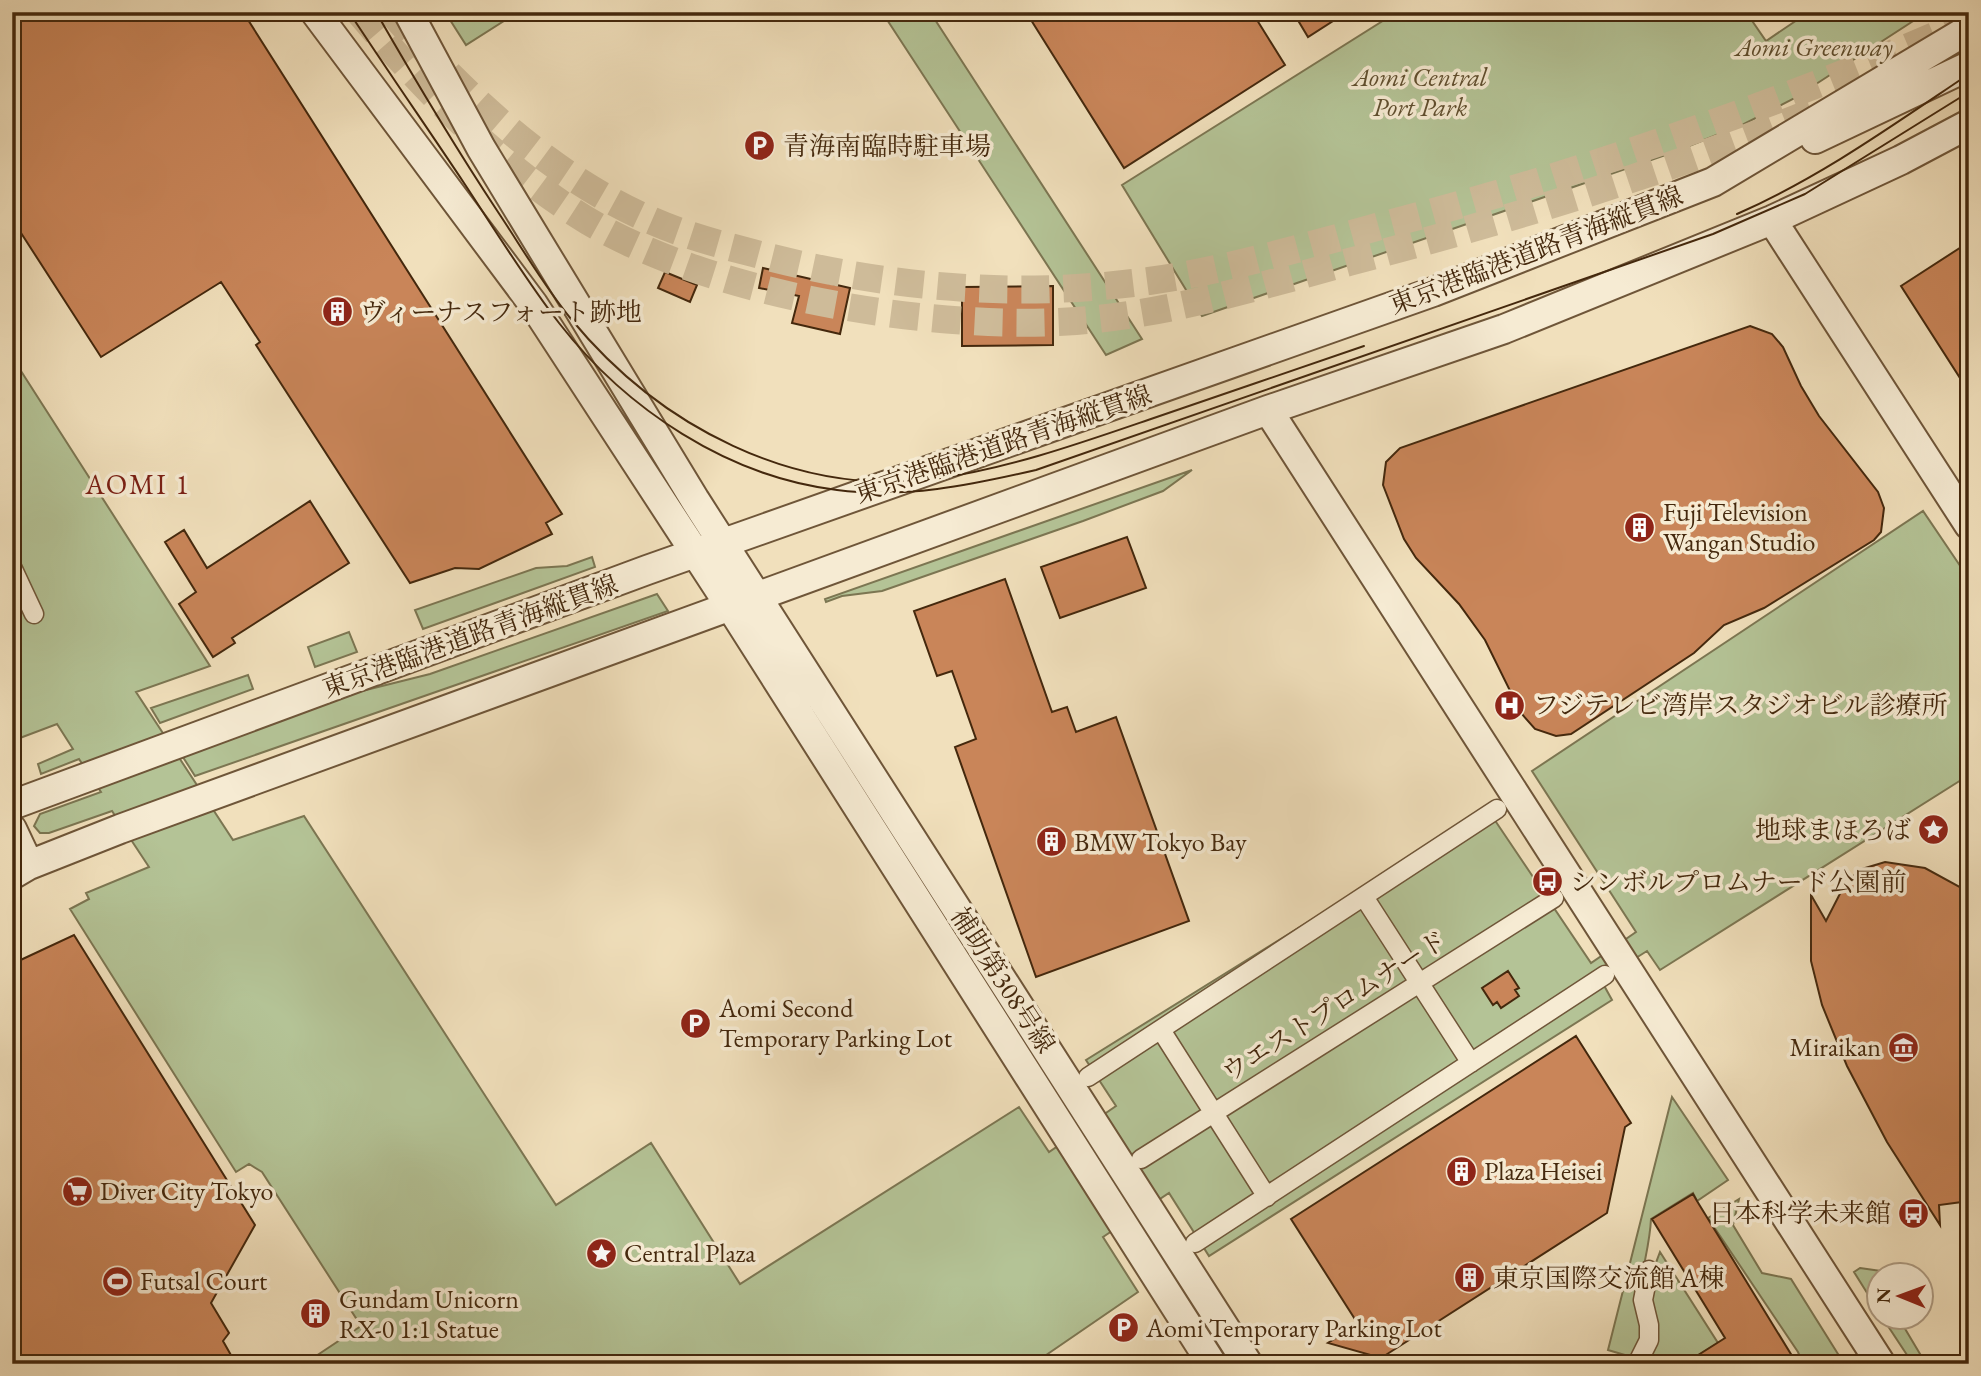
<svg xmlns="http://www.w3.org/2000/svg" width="1981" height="1376" font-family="'EB Garamond','Noto Serif JP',serif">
	<rect width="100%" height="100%" fill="#f1e0bc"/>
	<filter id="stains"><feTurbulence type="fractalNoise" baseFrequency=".00286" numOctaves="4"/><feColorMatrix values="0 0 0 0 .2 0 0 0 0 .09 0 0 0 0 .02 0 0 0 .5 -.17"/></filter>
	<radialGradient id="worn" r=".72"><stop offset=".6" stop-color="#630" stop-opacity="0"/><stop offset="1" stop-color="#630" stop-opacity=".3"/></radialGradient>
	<!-- green -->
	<path fill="#b4c396" stroke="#7c7652" stroke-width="2" d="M445 12H518L466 45Z
		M882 12H930L1142 339 1106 355Z
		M1397 12H1746L1766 41 1809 12H1927L1793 99 1744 124 1674 152 1202 316 1122 185Z
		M12 357 210 666 136 692 233 840 304 816 556 1205 651 1143 740 1284 1019 1107 1049 1152 1116 1106 1086 1060 1488 810 1591 963 1636 932 1532 771 1923 511 1969 579V775L1660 970 1647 951 1601 980 1612 1000 1209 1256 1169 1193 1103 1237 1138 1292 1033 1364H304L361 1326 262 1172 249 1164 236 1172 70 909 89 899 86 893 149 867 112 811 49 833H40L34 826 40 814 101 792 79 759 41 774 38 764 73 749 57 724 12 741Z
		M1192 470 1163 491 1083 521 882 591 842 596 826 602 825 599Z
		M592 557 595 567 423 629 415 610 536 568 567 566Z
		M657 594 668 611 195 776 181 754 342 696 430 674Z
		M349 632 357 652 315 667 308 647Z
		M248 675 253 689 160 723 151 708Z
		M1672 1097 1728 1180 1697 1201 1693 1193 1651 1219C1650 1242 1644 1261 1641 1283 1636 1313 1649 1327 1635 1358L1608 1350Z
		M1739 1199 1733 1225 1762 1273 1791 1279 1843 1362 1793 1364 1801 1359 1798 1352 1708 1218Z
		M1660 1252 1718 1343 1684 1364H1643L1651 1276Z
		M1860 1268 1895 1273 1880 1274 1879 1312 1854 1272Z
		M1882 1317H1898L1926 1364H1913Z"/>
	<!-- building -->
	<path fill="#c98559" stroke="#44280d" stroke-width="2" d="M12 12H243L562 514 546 523 552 534 479 569 455 568 410 583 256 345 260 342 221 282 101 357 12 219Z
		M1026 12H1252L1285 65 1124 168Z
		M1293 12H1347L1308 37Z
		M1969 242V392L1901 286Z
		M763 268 850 288 840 334 792 323 799 296 759 288Z
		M665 272 697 285 690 302 658 288Z
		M1053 286V345L962 346V287Z
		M1750 326 1772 334 1783 347 1801 386 1819 416 1878 492 1884 508 1881 532 1874 540 1764 608 1724 625 1694 653 1571 734 1556 736 1535 729 1521 713 1485 640 1459 604 1416 558 1404 539 1383 485 1386 462 1400 448Z
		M310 501 349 563 232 638 235 643 213 657 179 604 196 592 165 542 184 530 207 568Z
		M1127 537 1146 588 1060 618 1041 567Z
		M1005 579 1052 712 1067 707 1076 732 1116 717 1189 921 1036 977 955 747 976 739 952 671 937 676 914 611Z
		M1885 862 1925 868 1969 892V1201L1939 1205 1940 1225 1887 1142 1847 1066 1822 1005 1811 961V895L1826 921 1846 882 1862 869Z
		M74 935 255 1225 211 1303 229 1333 223 1341 236 1364H12V964Z
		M1508 971 1519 988 1515 990 1519 996 1501 1008 1497 1002 1493 1005 1482 988Z
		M1576 1036 1631 1123 1625 1127 1607 1213 1381 1358 1328 1343 1358 1324 1291 1219Z
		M1693 1194 1697 1201 1797 1364H1684L1725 1338 1652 1219Z"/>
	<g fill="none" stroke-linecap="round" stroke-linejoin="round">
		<!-- tertiary-tunnel -->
		<path stroke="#cebb99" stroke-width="28" stroke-dasharray="28 14" stroke-linecap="butt" d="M359 12C426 91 499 167 588 221 715 296 930 331 1076 321 1169 314 1260 286 1349 262 1509 220 1667 172 1820 109
			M392 12C460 93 551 176 648 219 681 234 718 244 753 253 883 288 1016 299 1149 281 1230 270 1309 245 1388 224 1583 174 1773 106 1958 26
			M1916 70 1969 48"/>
		<defs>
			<path id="pedestrian" d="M12 567 34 614
				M1364 897 1471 1063
				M1161 1030 1267 1197
				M1088 1077 1497 809
				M1141 1159 1554 898
				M1195 1243 1605 975
				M1637 1364 1649 1340V1325L1643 1300 1649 1270"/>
			<path id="tertiary" d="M315 12 533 304 730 606 1212 1364
				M408 12 481 148 695 500 1248 1364
				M1815 139 1969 66
				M1772 220 1969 525
				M1268 410 1881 1364
				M12 805 647 570 1433 292 1713 182 1969 29
				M12 829 29 865
				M12 875 29 865 120 829 1268 410 1504 329 1772 220 1901 160 1969 124"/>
		</defs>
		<!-- pedestrian casing -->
		<use href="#pedestrian" stroke="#6f5639" stroke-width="21"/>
		<!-- tertiary casing -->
		<use href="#tertiary" stroke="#6f5639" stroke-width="32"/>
		<!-- pedestrian -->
		<use href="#pedestrian" stroke="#f6ebd3" stroke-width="18"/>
		<!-- tertiary -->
		<use href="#tertiary" stroke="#f6ebd3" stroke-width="28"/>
		<!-- tram -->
		<path stroke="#44280d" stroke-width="2" d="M349 12C387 70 426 126 464 183 495 230 525 279 559 323 626 409 728 477 837 490 904 499 971 485 1036 470L1713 234 1805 194 1969 92
			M376 12C415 80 455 147 498 212 522 248 544 286 571 319 659 426 794 497 934 479 1007 469 1078 444 1148 420 1220 395 1292 371 1364 346
			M1737 214C1821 177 1893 125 1969 74"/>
	</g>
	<!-- icons -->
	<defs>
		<symbol id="parking-disc" viewBox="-11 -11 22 22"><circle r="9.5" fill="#8f2418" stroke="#f6ebd3"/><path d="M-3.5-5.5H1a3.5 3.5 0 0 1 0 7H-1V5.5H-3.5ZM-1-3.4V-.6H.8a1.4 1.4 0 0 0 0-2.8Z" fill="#fff"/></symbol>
		<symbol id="building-disc" viewBox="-11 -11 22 22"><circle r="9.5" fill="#8f2418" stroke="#f6ebd3"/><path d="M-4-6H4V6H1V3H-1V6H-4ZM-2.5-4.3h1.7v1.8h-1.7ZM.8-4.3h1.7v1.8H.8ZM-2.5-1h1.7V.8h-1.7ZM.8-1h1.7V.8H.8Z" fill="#fff"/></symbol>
		<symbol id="hospital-disc" viewBox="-11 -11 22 22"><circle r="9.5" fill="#8f2418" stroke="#f6ebd3"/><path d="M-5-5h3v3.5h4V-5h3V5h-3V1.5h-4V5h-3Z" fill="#fff"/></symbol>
		<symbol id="sight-disc" viewBox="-11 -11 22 22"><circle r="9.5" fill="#8f2418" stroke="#f6ebd3"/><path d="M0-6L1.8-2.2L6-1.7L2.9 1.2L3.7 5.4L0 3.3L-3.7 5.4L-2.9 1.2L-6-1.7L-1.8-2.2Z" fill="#fff"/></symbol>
		<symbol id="bus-disc" viewBox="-11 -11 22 22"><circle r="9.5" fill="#8f2418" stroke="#f6ebd3"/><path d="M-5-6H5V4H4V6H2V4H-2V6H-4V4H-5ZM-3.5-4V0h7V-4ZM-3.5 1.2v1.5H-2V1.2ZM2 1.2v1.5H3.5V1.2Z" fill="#fff"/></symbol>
		<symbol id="museum-disc" viewBox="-11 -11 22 22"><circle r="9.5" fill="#8f2418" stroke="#f6ebd3"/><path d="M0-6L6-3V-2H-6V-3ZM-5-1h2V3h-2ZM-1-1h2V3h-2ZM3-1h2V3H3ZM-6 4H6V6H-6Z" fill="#fff"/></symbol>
		<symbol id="supermarket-disc" viewBox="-11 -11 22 22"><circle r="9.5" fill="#8f2418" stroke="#f6ebd3"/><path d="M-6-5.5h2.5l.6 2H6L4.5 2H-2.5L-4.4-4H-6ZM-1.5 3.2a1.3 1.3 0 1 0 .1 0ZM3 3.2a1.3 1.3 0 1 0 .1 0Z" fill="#fff"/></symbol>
		<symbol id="stadium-disc" viewBox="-11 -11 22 22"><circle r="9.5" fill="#8f2418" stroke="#f6ebd3"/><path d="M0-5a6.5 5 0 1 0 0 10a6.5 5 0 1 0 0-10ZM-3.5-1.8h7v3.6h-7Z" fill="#fff"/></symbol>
	</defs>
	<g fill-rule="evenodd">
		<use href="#parking-disc" x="742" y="128" width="35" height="35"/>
		<use href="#building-disc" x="320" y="294" width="35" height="35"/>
		<use href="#building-disc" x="1622" y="510" width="35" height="35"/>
		<use href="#hospital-disc" x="1492" y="688" width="35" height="35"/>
		<use href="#sight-disc" x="1916" y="812" width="35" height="35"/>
		<use href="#building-disc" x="1034" y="824" width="35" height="35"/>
		<use href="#bus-disc" x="1530" y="864" width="35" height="35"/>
		<use href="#parking-disc" x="678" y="1006" width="35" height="35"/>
		<use href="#museum-disc" x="1886" y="1030" width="35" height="35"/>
		<use href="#building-disc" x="1444" y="1154" width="35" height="35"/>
		<use href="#supermarket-disc" x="60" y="1174" width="35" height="35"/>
		<use href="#bus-disc" x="1896" y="1196" width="35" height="35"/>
		<use href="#sight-disc" x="584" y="1236" width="35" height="35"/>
		<use href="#building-disc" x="1452" y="1260" width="35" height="35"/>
		<use href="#stadium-disc" x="100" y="1264" width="35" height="35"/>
		<use href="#building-disc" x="298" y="1296" width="35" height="35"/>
		<use href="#parking-disc" x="1106" y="1310" width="35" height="35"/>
	</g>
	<g text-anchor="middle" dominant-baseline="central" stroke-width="7" stroke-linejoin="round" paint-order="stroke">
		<!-- park labels -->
		<g font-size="26" font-style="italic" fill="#604f2f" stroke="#f6ebd3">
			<text x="1814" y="47">Aomi Greenway</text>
			<text x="1420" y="77">Aomi Central<tspan x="1420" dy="30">Port Park</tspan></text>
		</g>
		<!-- poi labels -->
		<g font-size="26" fill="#44280d" stroke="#f6ebd3" text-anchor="start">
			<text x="783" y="146">青海南臨時駐車場</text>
			<text x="360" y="312">ヴィーナスフォート跡地</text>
			<text x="1663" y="512">Fuji Television<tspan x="1663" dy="30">Wangan Studio</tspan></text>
			<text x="1533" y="705">フジテレビ湾岸スタジオビル診療所</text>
			<text x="1911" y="830" text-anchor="end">地球まほろば</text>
			<text x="1074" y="842">BMW Tokyo Bay</text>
			<text x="1570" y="882">シンボルプロムナード公園前</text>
			<text x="719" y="1008">Aomi Second<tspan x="719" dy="30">Temporary Parking Lot</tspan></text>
			<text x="1881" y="1047" text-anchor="end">Miraikan</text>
			<text x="1484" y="1171">Plaza Heisei</text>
			<text x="100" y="1191">Diver City Tokyo</text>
			<text x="1891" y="1213" text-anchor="end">日本科学未来館</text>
			<text x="624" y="1253">Central Plaza</text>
			<text x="1493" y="1278">東京国際交流館 A棟</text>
			<text x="140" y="1281">Futsal Court</text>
			<text x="339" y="1299">Gundam Unicorn<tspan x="339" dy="30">RX-0 1:1 Statue</tspan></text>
			<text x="1146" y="1328">Aomi Temporary Parking Lot</text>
		</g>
		<!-- street labels -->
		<g font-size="26" fill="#44280d" stroke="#f6ebd3">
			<text transform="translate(1536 250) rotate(-21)">東京港臨港道路青海縦貫線</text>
			<text transform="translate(1003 444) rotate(-19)">東京港臨港道路青海縦貫線</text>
			<text transform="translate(470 636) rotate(-20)">東京港臨港道路青海縦貫線</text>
			<text transform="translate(1003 980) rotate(57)">補助第308号線</text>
			<text transform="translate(1334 1006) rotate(-32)">ウエストプロムナード</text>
		</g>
		<!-- neighbourhood labels -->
		<g font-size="28" letter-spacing="2" fill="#7a1f14" stroke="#f6ebd3">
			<text x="138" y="484">AOMI 1</text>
		</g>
	</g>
	<!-- margin -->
	<rect width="1981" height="1376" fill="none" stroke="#f1e0bc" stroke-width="42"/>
	<rect x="14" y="14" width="1953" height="1348" fill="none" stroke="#44280d" stroke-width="3.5"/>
	<rect x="21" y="21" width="1939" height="1334" fill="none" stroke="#44280d" stroke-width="2"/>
	<!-- north arrow -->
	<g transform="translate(1900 1296) rotate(271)"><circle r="33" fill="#f6ebd3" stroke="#af9d84" stroke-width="2"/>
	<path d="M0-5L12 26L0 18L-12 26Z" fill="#8f2418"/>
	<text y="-10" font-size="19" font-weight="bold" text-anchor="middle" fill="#44280d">N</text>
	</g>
	<rect width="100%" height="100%" filter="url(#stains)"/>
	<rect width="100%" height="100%" fill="url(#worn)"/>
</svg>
